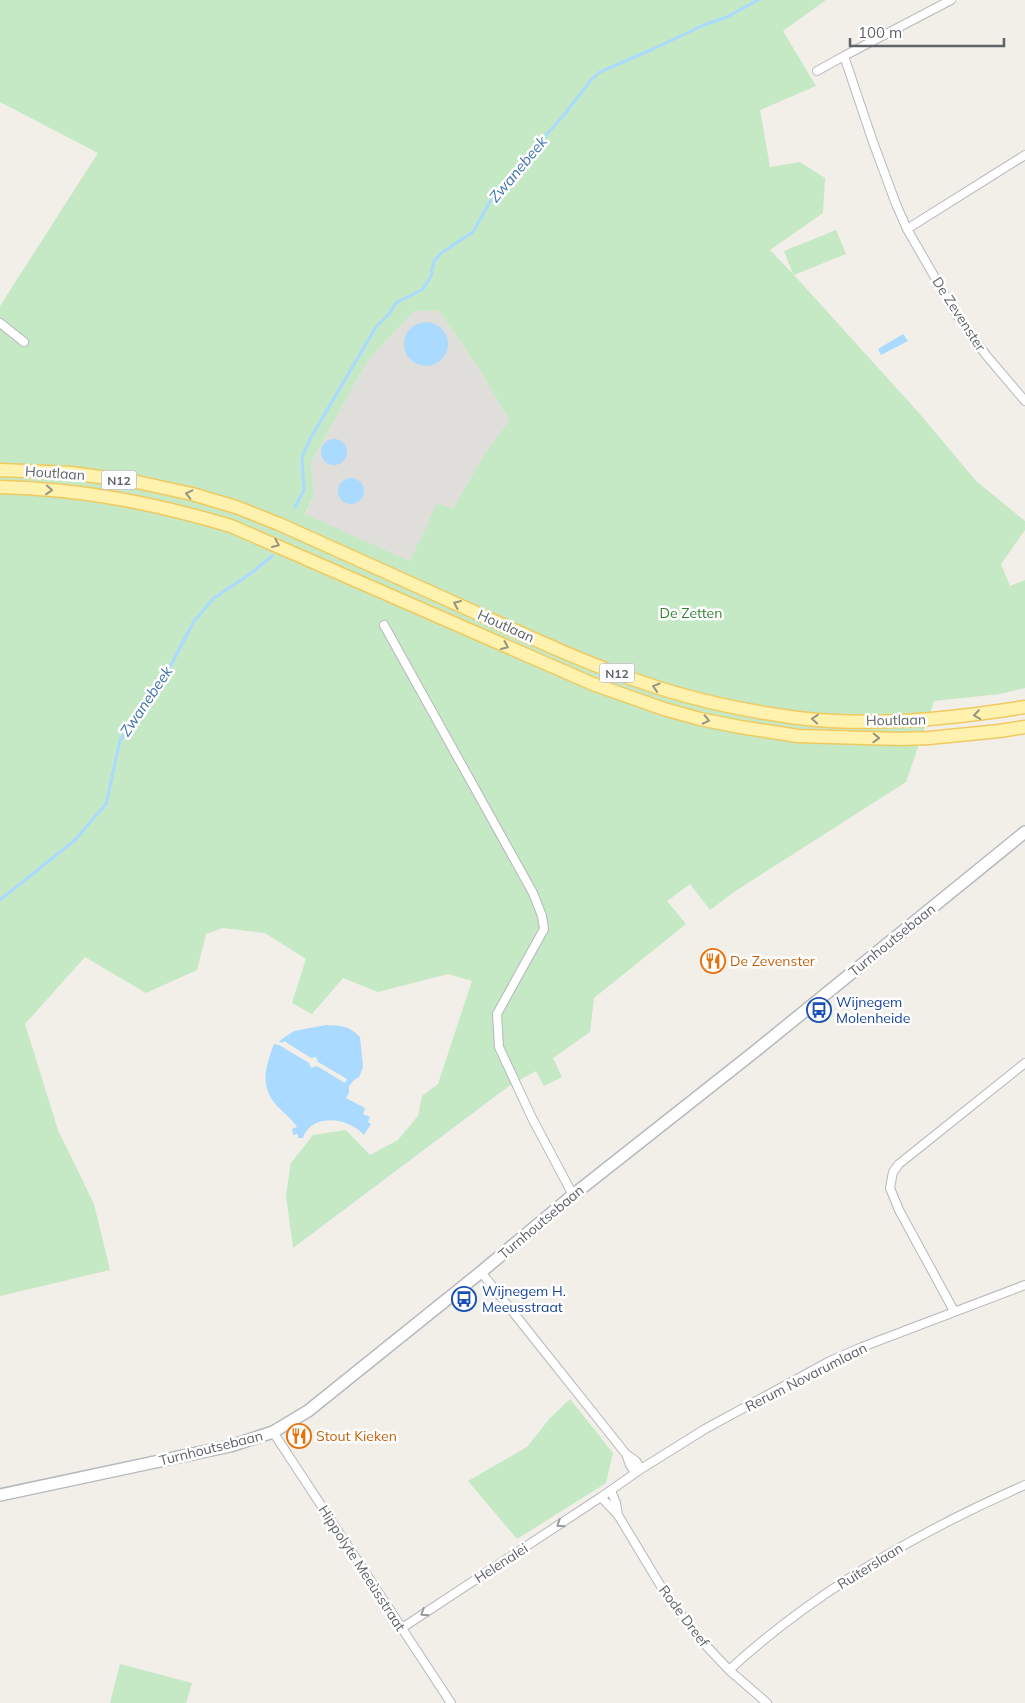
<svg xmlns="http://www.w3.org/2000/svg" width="1025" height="1703" font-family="Mulish,sans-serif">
	<rect width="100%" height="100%" fill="#f1efe8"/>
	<!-- industrial -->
	<path fill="#e0deda" d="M414 311H439L481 372 509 420 482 458 453 509 437 504 410 561 305 515 314 495 311 462 368 360Z"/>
	<!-- green -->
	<path fill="#c5e8c5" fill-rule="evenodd" d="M0 0H826L783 31 816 86 760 110 770 167 800 162 825 178 823 213 770 250 793 274 784 251 836 230 846 254 794 275 919 413 976 481 1025 521V530L1001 564 1010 586 1025 580V688L1000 694 934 701 906 782 734 892 710 910 690 884 667 901 686 924 594 998 590 1032 553 1058 562 1077 544 1086 536 1071 509 1086 293 1248 286 1195 291 1163 313 1135 346 1130 370 1155 398 1140 418 1116 422 1096 438 1084 472 981 448 974 378 992 343 978 312 1014 292 1003 306 959 265 933 223 928 206 934 197 970 146 993 85 957 25 1024 58 1130 94 1204 110 1270 0 1296V306L98 153 0 102ZM414 311H439L481 372 509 420 482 458 453 509 437 503 410 561 305 514 314 495 311 462 368 360Z
		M570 1399 613 1453 606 1483 517 1539 468 1481 527 1447 550 1418Z
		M120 1664 192 1683 186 1703H110Z"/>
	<!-- water -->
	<path fill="#aadaff" d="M404 344a22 22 0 1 1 44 0a22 22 0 1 1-44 0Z
		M903 334 908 341 881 355 878 349Z
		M321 452a13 13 0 1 1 26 0a13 13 0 1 1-26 0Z
		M338 491a13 13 0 1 1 26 0a13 13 0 1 1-26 0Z
		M326 1025C342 1026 348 1025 360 1037L363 1067 359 1077 354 1080 349 1086V1093L346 1098 365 1108 363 1114 370 1117 368 1122 371 1124 364 1135C349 1118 312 1112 303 1138H298V1134L293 1135 292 1129 297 1127C292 1119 285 1114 278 1107 259 1087 265 1068 274 1044L279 1045 309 1063 311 1068 317 1066 345 1083 347 1079 318 1062 316 1057 311 1058 284 1041 282 1043 279 1041 294 1031Z"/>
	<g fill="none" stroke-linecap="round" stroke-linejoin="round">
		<!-- stream -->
		<path stroke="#aadaff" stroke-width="3" d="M295 507 304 490 302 457 310 439 376 327 389 314 396 303 423 289 431 276 434 261 441 253 473 232 491 200 515 174 545 136 564 115 591 80 600 72 653 49 704 25 727 17 758 0
			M0 900 75 840 106 804 120 741 133 717 171 665 194 621 214 598 250 574 272 556"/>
		<defs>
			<path id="street" d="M951 0 844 56 873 142 896 204 907 229 956 314 986 355 1025 401
				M817 71 844 56
				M907 229 1025 155
				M0 323 24 342
				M384 625 533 893 542 916 544 929 497 1014 499 1047 532 1118 573 1195
				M481 1272 626 1454 636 1461 641 1469
				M954 1311 899 1210 890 1188 893 1172 899 1164 1025 1063
				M273 1432 451 1703
				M626 1454 630 1465 635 1473
				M611 1491 616 1503 618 1515
				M601 1497 618 1515 665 1593 699 1638 729 1670 767 1703
				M402 1628 601 1497 641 1469 705 1429 830 1361 862 1347 1025 1285
				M729 1670C815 1591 918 1532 1025 1485"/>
			<path id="secondary" d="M0 1495 230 1446 273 1432 308 1411 481 1272 573 1195 758 1049 1025 832"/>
			<path id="primary" d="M0 470 71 473 137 482 192 494 236 507 279 524C343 553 406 581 470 610 527 636 584 663 644 683 693 700 746 711 798 718 873 727 950 719 1025 707
				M0 487C81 489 154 503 231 526L593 684 664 709 700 719 740 727 798 736 900 739 929 738 999 731 1025 727"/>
		</defs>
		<!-- street casing -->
		<use href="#street" stroke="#b5b8bc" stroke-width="10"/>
		<!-- secondary casing -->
		<use href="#secondary" stroke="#b6babf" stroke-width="14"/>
		<!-- primary casing -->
		<use href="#primary" stroke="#f2c960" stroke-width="15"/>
		<!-- street -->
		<use href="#street" stroke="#fff" stroke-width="8"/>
		<!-- secondary -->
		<use href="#secondary" stroke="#fff" stroke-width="11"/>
		<!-- primary -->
		<use href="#primary" stroke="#fff2af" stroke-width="12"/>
	</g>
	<!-- one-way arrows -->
	<defs><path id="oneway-chevron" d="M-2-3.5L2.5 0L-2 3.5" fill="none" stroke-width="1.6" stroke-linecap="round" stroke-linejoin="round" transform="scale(1.25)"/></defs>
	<g stroke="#979581">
		<use href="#oneway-chevron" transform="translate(49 490) rotate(5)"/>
		<use href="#oneway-chevron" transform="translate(189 494) rotate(-167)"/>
		<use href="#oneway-chevron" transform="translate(276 544) rotate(23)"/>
		<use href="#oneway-chevron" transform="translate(457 604) rotate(-156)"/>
		<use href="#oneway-chevron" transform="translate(505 646) rotate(24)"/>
		<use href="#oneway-chevron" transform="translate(656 687) rotate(-163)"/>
		<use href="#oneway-chevron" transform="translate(977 715) rotate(172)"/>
		<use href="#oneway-chevron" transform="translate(815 719) rotate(-176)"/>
		<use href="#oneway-chevron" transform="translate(706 720) rotate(12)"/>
		<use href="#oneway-chevron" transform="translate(876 738) rotate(2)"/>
	</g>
	<g stroke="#979a9d">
		<use href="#oneway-chevron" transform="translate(560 1524) rotate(147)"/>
		<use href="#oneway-chevron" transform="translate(424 1613) rotate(147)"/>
	</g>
	<!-- icons -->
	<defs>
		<symbol id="restaurant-ring" viewBox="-11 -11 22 22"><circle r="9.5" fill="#fff" stroke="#e8710a" stroke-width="1.5"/><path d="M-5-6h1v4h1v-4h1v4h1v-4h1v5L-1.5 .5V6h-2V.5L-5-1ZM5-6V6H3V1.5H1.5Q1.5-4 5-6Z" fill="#e8710a"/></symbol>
		<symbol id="bus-ring" viewBox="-11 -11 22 22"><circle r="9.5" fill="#fff" stroke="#1a4fb4" stroke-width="1.5"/><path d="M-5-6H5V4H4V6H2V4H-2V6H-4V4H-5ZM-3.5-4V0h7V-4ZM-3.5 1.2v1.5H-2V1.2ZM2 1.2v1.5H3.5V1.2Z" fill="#1a4fb4"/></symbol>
	</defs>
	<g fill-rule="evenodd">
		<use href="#restaurant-ring" x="699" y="947" width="28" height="28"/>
		<use href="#bus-ring" x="805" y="996" width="28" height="28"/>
		<use href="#bus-ring" x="450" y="1285" width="28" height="28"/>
		<use href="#restaurant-ring" x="285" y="1422" width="28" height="28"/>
	</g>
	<g text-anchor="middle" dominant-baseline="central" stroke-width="5" stroke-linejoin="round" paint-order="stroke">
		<!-- shield labels -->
		<g fill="#fff" stroke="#8f9295" stroke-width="1">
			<rect x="101.5" y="470.5" width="35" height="19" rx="4"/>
			<rect x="599.5" y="663.5" width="35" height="19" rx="4"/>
		</g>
		<g font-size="12" font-weight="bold" fill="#5f6368">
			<text x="119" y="480">N12</text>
			<text x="617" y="673">N12</text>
		</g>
		<!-- street labels -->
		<g font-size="14" fill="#5f6368" stroke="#fff">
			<text transform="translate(959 314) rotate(57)">De Zevenster</text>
			<text transform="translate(55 473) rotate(4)">Houtlaan</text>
			<text transform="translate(506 626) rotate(24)">Houtlaan</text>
			<text transform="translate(896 720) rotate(-1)">Houtlaan</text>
			<text transform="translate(892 940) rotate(-39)">Turnhoutsebaan</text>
			<text transform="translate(541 1222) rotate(-40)">Turnhoutsebaan</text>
			<text transform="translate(806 1377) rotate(-27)">Rerum Novarumlaan</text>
			<text transform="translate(211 1448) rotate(-14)">Turnhoutsebaan</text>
			<text transform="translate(501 1563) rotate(-33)">Helenalei</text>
			<text transform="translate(870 1566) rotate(-32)">Ruiterslaan</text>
			<text transform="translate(362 1568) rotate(57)">Hippolyte Meeùsstraat</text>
			<text transform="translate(684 1616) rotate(53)">Rode Dreef</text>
		</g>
		<!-- park labels -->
		<g font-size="14" fill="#348238" stroke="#fff">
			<text x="691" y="613">De Zetten</text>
		</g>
		<!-- food labels -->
		<g font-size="14" fill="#c56008" stroke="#fff" text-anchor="start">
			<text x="730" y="961">De Zevenster</text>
			<text x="316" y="1436">Stout Kieken</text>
		</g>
		<!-- transit labels -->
		<g font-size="14" fill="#164399" stroke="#fff" text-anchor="start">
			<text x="836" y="1002">Wijnegem<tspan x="836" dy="16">Molenheide</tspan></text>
			<text x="482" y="1291">Wijnegem H.<tspan x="482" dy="16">Meeusstraat</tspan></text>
		</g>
		<!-- water labels -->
		<g font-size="15" font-style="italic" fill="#4174aa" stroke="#fff">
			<text transform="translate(518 169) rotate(-50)">Zwanebeek</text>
			<text transform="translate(146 701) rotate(-56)">Zwanebeek</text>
		</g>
	</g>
	<!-- scale -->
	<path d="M850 38v8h154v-8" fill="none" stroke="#5f6368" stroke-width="2.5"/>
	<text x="858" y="38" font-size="15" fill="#5f6368" stroke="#ffffff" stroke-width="4" paint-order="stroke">100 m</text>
</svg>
